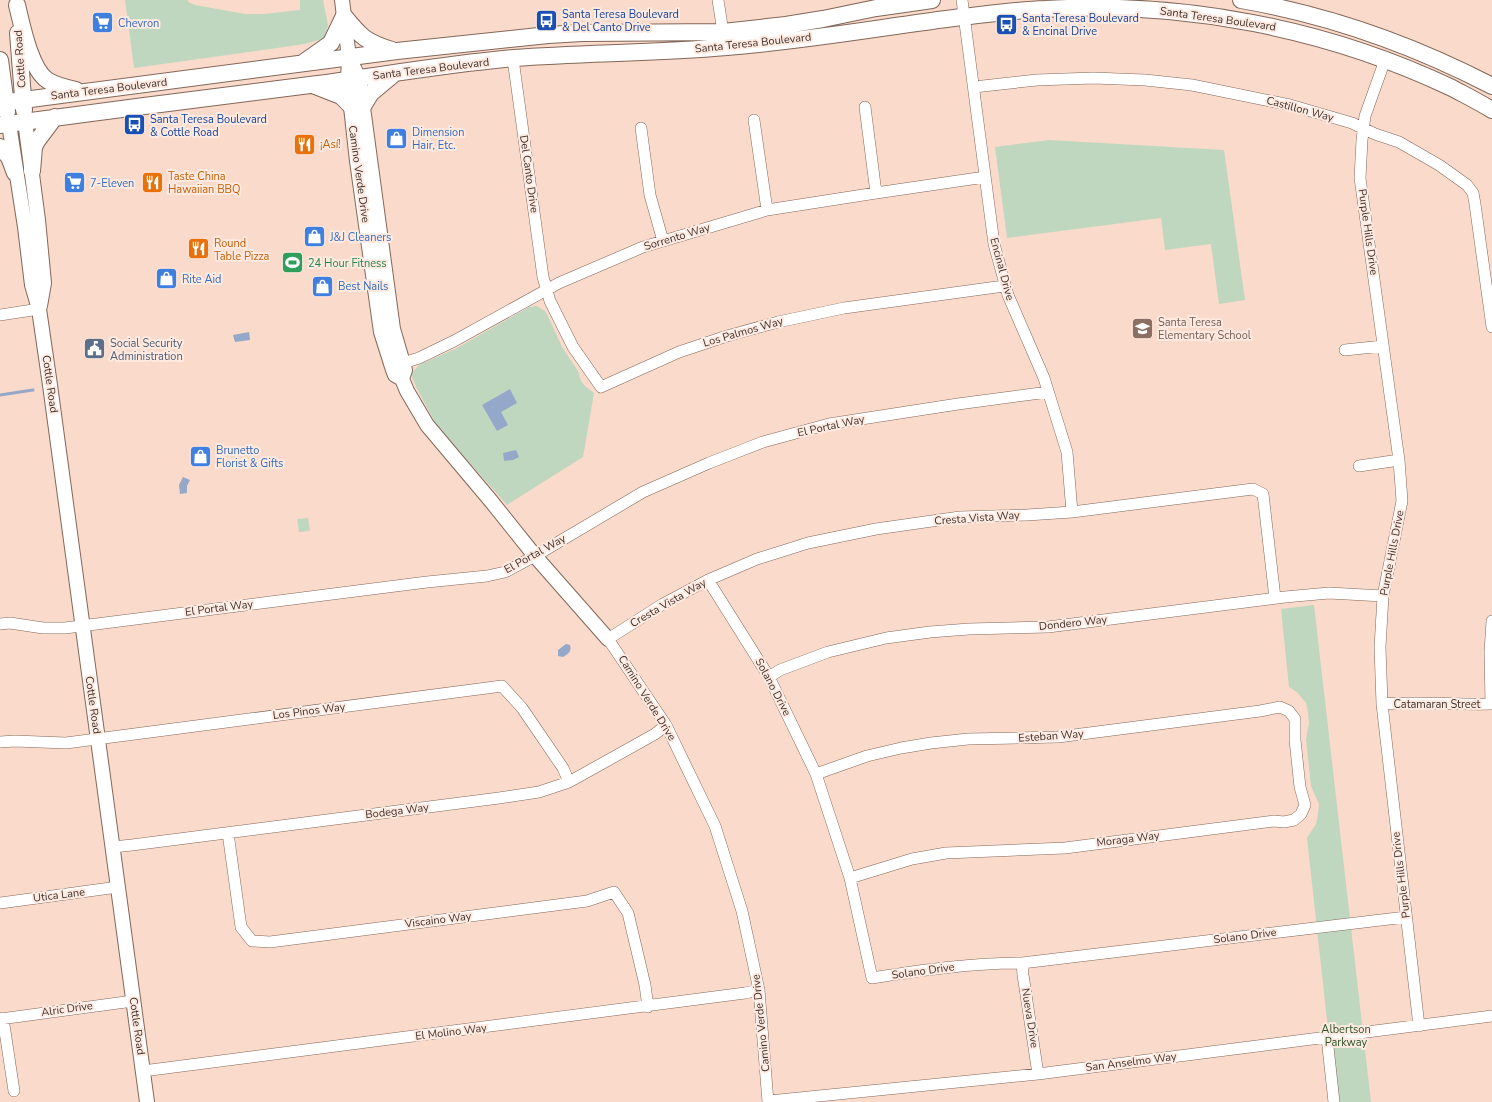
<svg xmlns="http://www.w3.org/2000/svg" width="1492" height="1102" font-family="'Nunito Sans',sans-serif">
	<rect width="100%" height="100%" fill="#fadaca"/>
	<!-- green -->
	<path fill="#bfd7be" d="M125 0H188V2L195 5 245 14H264L300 10V0H323L328 25 325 38 305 44 134 68Z
		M1049 140 1224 150 1245 300 1219 304 1211 244 1165 250 1161 218 1007 238 995 147Z
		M537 306 546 312 562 347 578 371 581 381 585 386 594 393 583 457 507 505 437 426 416 387 411 374 419 365 457 348 529 307Z
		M308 518 310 531 299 532 297 519Z
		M1314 605 1371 1102H1336L1307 838 1316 824 1318 814 1319 804 1311 786 1306 739 1309 723 1308 712 1306 703 1297 692 1289 687 1281 609Z"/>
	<!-- water -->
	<path fill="#95a8c9" d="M249 332 250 340 235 342 233 335Z
		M510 389 517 403 501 412 508 425 497 431 482 405Z
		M516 450 519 457 513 460 504 461 503 453Z
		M183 477 190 480 187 486V493L180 494 179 485Z
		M566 644 570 645C572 652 568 654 563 657L558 656V650Z"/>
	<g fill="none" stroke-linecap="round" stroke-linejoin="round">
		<!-- stream -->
		<path stroke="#95a8c9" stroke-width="3" d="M0 395 33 390"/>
		<defs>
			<path id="minor" d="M718 0 723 32
				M962 0 994 244 1008 295 1044 378 1067 452 1072 512
				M513 59 543 277 550 301 573 347 601 387 679 352 727 336 778 322 844 308 1004 286
				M1385 60 1365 116 1362 140 1360 178 1399 460 1402 501 1383 596 1380 647 1382 704 1419 1026
				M974 87 1037 80 1093 78 1145 80 1192 85 1290 105 1352 123 1375 134 1399 142 1439 165 1467 185 1473 193 1475 204 1492 327
				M865 107 876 193
				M754 120 767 210
				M641 128 650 195 663 241
				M0 315 39 309
				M1345 350 1383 346
				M398 366 403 363 419 358 454 341 559 283 643 247 767 210 876 193 985 177
				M1359 466 1399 460
				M708 580 769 677 816 774 850 878 872 978C922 970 972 963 1022 963L1406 917
				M0 624 10 623 43 628H65L427 582 487 576 505 572 535 556 643 492 709 463 763 442 829 424 958 404 1048 392
				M769 677 780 670 828 652 886 638 930 632 969 629 1048 627 1285 597 1329 593 1383 596
				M1382 704C1418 701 1455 705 1492 704
				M1491 704 1490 652 1492 621
				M0 742 15 741 66 743 502 686 522 708 563 768 569 782
				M816 774 867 756 901 748 931 743 968 739 1058 737 1260 711 1280 707 1289 711 1295 719V740L1300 787 1305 805 1301 814 1294 820 1284 822 1274 821 1065 848 946 853 912 859 850 878
				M228 833 241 927 252 941 270 942 587 901 614 892 628 913 645 985 648 1007
				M113 847 132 845 499 798 539 792 569 782 655 734 666 725
				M0 903 118 887
				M1022 963 1023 975 1038 1074
				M3 1018 14 1091
				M0 1019 133 1001
				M1327 1038 1334 1102
				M143 1071 745 993 759 990
				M769 1101 1038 1074 1492 1016
				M768 1102 759 990 742 911 715 826 666 725 608 639 663 604 708 580 757 559 808 543 876 529 960 517 1027 515 1072 512 1253 489 1263 494 1275 598"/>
			<path id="tertiary" d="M342 0 349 58 348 80 357 161 381 332 393 370 395 375 402 379 407 391 427 425 491 501 535 556 608 639
				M354 68 359 78 393 329 405 370 402 379
				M25 121 38 220 44 283 40 306
				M9 124 25 227 32 285 39 309 50 385 147 1102"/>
			<path id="secondary" d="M1241 0C1328 15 1413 45 1492 86
				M17 5C22 25 30 68 47 80 56 86 66 88 76 90
				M18 33 24 110
				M0 60 7 112
				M304 62 331 43 344 16C361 37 366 42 392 50
				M313 85 341 96 350 105
				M0 103 397 51 548 35 582 33 723 32 786 25 823 19 876 8 932 0
				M363 106 371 93 395 73
				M0 125C103 111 207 98 310 85 378 76 446 64 514 58 585 53 656 53 727 47 805 41 883 27 961 17 989 14 1017 10 1045 9 1183 1 1326 28 1452 88 1465 95 1479 102 1492 110
				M0 147 9 157 15 173
				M32 171 34 147 37 141 55 117"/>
		</defs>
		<!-- minor casing -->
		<use href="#minor" stroke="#836759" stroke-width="12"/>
		<!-- tertiary casing -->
		<use href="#tertiary" stroke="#836759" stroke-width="16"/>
		<!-- secondary casing -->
		<use href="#secondary" stroke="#836759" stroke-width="18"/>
		<!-- minor -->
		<use href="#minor" stroke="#fff" stroke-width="11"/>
		<!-- tertiary -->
		<use href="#tertiary" stroke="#fff" stroke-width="14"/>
		<!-- secondary -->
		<use href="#secondary" stroke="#fff" stroke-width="16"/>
	</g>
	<!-- icons -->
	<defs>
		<symbol id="bus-square" viewBox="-11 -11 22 22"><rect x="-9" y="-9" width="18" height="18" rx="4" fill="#1a4fb4" stroke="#feeae1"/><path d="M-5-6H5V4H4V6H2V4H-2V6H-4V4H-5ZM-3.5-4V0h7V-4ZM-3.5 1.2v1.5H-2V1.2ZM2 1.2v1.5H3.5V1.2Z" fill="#fff"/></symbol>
		<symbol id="supermarket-square" viewBox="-11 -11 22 22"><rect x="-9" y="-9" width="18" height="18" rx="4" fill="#3f7fe0" stroke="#feeae1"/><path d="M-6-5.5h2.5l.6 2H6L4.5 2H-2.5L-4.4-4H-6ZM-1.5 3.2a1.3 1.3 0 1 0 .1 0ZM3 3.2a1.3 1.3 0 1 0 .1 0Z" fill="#fff"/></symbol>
		<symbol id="shop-square" viewBox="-11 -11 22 22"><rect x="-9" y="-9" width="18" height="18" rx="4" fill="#3f7fe0" stroke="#feeae1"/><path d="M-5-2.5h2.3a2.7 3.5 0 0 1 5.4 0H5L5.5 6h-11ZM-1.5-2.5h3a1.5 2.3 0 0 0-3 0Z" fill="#fff"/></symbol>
		<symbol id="restaurant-square" viewBox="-11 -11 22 22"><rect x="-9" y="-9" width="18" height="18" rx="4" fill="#e8710a" stroke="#feeae1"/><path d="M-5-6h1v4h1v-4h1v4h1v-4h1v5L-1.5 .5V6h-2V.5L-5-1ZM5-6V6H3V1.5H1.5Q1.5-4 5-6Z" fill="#fff"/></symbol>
		<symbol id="stadium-square" viewBox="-11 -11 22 22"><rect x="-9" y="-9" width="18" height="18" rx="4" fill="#2e9e5b" stroke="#feeae1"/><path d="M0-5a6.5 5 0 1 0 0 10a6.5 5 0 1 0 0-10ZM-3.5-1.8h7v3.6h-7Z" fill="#fff"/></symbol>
		<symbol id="school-square" viewBox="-11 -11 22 22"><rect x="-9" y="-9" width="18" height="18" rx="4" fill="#8d6e63" stroke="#feeae1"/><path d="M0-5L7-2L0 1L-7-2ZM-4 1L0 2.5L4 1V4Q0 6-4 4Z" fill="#fff"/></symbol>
		<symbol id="civic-square" viewBox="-11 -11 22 22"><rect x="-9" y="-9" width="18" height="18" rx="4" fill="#5c6f8a" stroke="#feeae1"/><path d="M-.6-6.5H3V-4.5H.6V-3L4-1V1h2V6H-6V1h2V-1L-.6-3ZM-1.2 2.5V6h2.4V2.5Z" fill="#fff"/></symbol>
	</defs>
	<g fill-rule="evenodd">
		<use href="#bus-square" x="534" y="8" width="25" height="25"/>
		<use href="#supermarket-square" x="90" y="10" width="25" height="25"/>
		<use href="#bus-square" x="994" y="12" width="25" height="25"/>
		<use href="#bus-square" x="122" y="112" width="25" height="25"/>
		<use href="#shop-square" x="384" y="126" width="25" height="25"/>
		<use href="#restaurant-square" x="292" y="132" width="25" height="25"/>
		<use href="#restaurant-square" x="140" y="170" width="25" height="25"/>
		<use href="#supermarket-square" x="62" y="170" width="25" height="25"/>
		<use href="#shop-square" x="302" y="224" width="25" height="25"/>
		<use href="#restaurant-square" x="186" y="236" width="25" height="25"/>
		<use href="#stadium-square" x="280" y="250" width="25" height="25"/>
		<use href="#shop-square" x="154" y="266" width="25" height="25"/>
		<use href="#shop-square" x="310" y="274" width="25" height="25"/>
		<use href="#school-square" x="1130" y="316" width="25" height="25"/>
		<use href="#civic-square" x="82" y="336" width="25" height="25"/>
		<use href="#shop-square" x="188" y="444" width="25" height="25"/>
	</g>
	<g text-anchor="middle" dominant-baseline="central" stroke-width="4" stroke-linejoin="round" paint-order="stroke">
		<!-- transit labels -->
		<g font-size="11" fill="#164399" stroke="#feeae1" text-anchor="start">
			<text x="562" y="14">Santa Teresa Boulevard<tspan x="562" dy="13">&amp; Del Canto Drive</tspan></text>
			<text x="1022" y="18">Santa Teresa Boulevard<tspan x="1022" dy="13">&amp; Encinal Drive</tspan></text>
			<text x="150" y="119">Santa Teresa Boulevard<tspan x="150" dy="13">&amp; Cottle Road</tspan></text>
		</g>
		<!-- street labels -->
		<g font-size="11" fill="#3f322c" stroke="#feeae1">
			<text transform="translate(1218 19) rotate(8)">Santa Teresa Boulevard</text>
			<text transform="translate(753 43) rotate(-6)">Santa Teresa Boulevard</text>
			<text transform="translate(20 59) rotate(-94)">Cottle Road</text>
			<text transform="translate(431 69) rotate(-7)">Santa Teresa Boulevard</text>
			<text transform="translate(109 89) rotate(-7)">Santa Teresa Boulevard</text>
			<text transform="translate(1300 109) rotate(15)">Castillon Way</text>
			<text transform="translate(359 174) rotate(82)">Camino Verde Drive</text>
			<text transform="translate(529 174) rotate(82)">Del Canto Drive</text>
			<text transform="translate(1368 232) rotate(82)">Purple Hills Drive</text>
			<text transform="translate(677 237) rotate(-17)">Sorrento Way</text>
			<text transform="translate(1002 269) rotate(75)">Encinal Drive</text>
			<text transform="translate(743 332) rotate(-16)">Los Palmos Way</text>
			<text transform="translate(50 384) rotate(82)">Cottle Road</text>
			<text transform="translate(831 426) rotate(-12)">El Portal Way</text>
			<text transform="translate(977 518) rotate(-4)">Cresta Vista Way</text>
			<text transform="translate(1392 553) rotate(-79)">Purple Hills Drive</text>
			<text transform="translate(535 554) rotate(-29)">El Portal Way</text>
			<text transform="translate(668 603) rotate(-30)">Cresta Vista Way</text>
			<text transform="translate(219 608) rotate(-7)">El Portal Way</text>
			<text transform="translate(1073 623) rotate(-6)">Dondero Way</text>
			<text transform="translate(773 687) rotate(62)">Solano Drive</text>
			<text transform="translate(647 698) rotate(58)">Camino Verde Drive</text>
			<text x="1437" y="704">Catamaran Street</text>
			<text transform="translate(93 705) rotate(82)">Cottle Road</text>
			<text transform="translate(309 711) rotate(-7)">Los Pinos Way</text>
			<text transform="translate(1051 736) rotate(-4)">Esteban Way</text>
			<text transform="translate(397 811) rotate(-7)">Bodega Way</text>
			<text transform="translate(1128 839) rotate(-7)">Moraga Way</text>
			<text transform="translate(1401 875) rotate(-97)">Purple Hills Drive</text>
			<text transform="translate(59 895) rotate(-7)">Utica Lane</text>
			<text transform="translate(438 920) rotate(-7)">Viscaino Way</text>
			<text transform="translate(1245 936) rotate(-7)">Solano Drive</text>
			<text transform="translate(923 971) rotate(-8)">Solano Drive</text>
			<text transform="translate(67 1009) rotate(-8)">Alric Drive</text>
			<text transform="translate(1030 1018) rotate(81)">Nueva Drive</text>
			<text transform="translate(761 1023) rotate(-96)">Camino Verde Drive</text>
			<text transform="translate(137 1026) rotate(82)">Cottle Road</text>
			<text transform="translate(451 1032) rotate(-7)">El Molino Way</text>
			<text transform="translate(1131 1062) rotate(-7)">San Anselmo Way</text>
		</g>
		<!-- shop labels -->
		<g font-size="11" fill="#366cbe" stroke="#feeae1" text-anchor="start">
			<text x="118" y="23">Chevron</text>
			<text x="412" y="132">Dimension<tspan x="412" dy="13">Hair, Etc.</tspan></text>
			<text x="90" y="183">7-Eleven</text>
			<text x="330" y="237">J&amp;J Cleaners</text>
			<text x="182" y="279">Rite Aid</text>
			<text x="338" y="286">Best Nails</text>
			<text x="216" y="450">Brunetto<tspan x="216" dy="13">Florist &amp; Gifts</tspan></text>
		</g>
		<!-- food labels -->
		<g font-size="11" fill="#c56008" stroke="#feeae1" text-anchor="start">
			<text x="320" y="144">¡Así!</text>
			<text x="168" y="176">Taste China<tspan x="168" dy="13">Hawaiian BBQ</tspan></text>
			<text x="214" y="243">Round<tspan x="214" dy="13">Table Pizza</tspan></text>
		</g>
		<!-- leisure labels -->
		<g font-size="11" fill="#27864d" stroke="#feeae1" text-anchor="start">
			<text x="308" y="263">24 Hour Fitness</text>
		</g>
		<!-- education labels -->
		<g font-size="11" fill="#785e54" stroke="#feeae1" text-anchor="start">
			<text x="1158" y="322">Santa Teresa<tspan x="1158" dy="13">Elementary School</tspan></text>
		</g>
		<!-- service labels -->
		<g font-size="11" fill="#4e5e75" stroke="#feeae1" text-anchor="start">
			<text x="110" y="343">Social Security<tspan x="110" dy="13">Administration</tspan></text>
		</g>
		<!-- park labels -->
		<g font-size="11" fill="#2a542a" stroke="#feeae1">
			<text x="1346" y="1029">Albertson<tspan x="1346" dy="13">Parkway</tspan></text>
		</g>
	</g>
</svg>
